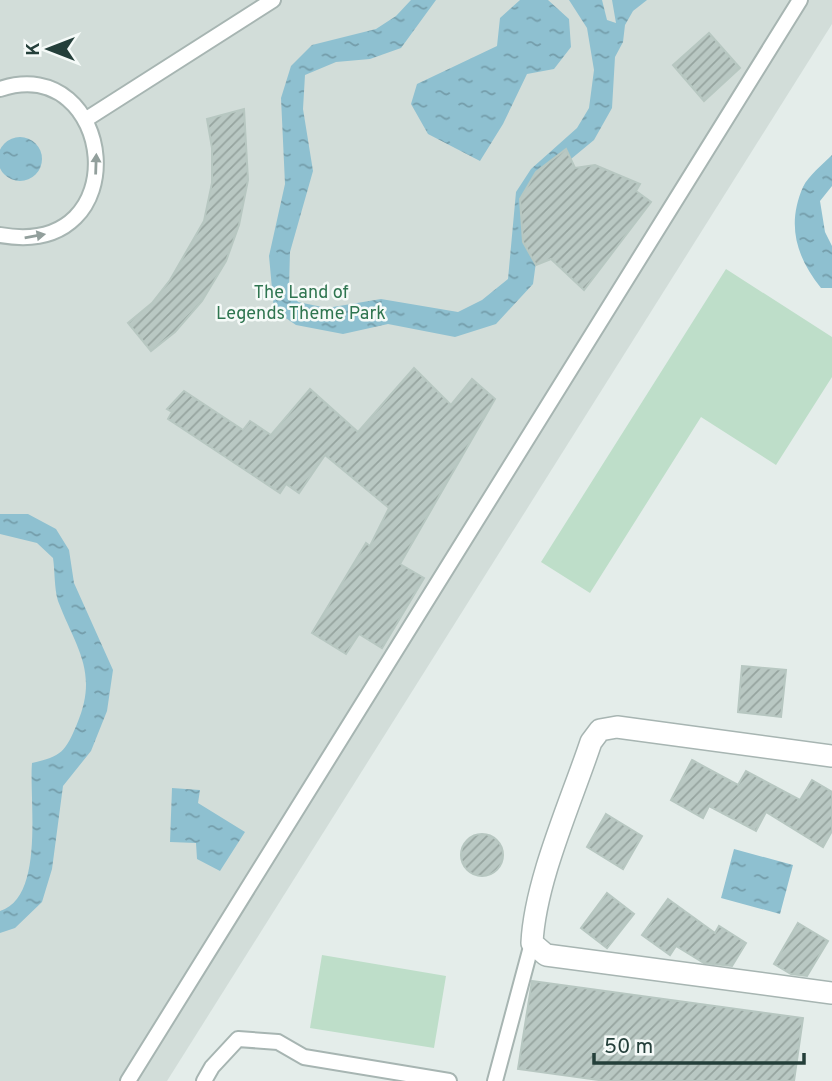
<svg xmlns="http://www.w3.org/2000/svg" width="832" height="1081" font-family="Overpass,sans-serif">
	<defs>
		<pattern id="water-ripples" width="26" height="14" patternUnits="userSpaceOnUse" patternTransform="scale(1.75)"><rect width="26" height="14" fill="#8ec0d0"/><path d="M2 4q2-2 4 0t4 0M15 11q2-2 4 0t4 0" fill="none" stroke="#749daa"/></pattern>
		<pattern id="building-hatch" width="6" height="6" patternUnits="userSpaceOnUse" patternTransform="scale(1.75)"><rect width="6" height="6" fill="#b9c8c3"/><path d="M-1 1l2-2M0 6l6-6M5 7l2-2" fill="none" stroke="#96a49f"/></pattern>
	</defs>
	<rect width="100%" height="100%" fill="#e4edea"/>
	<!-- built -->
	<path fill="#d2ddd9" d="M0 0H832V24L167 1081H0Z"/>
	<!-- pitch -->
	<path fill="#bedec9" d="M726 269 832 337V377L776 465 701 417 590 593 541 562Z
		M322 955 446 976 434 1048 310 1028Z"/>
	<!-- water -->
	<path fill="url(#water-ripples)" d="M411 0H436L401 48 370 59 336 62 305 75 303 109 313 171 290 252 289 287 298 302 327 308 381 299 458 312 482 300 508 279 516 192 531 169 577 128 589 108 594 70 587 28 569 0H602L607 20 616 23 612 0H647L633 11 625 25 623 42 615 57 612 108 594 140 571 159 546 189 533 284 496 324 455 337 388 324 343 334 296 325 274 310 269 256 285 184 281 98 291 66 312 45 376 29 396 16Z
		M520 0H548L569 19 571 47 554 69 527 74 503 124 480 161 428 134 411 104 417 84 497 46 500 18Z
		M-2 159a22 22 0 1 1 44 0a22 22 0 1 1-44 0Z
		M832 155V186L820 201 825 232 832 246V288H821C797 258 786 226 803 187 808 176 823 164 832 155Z
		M0 514H28L56 529 69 550 74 583 113 670 107 711 91 751 63 786 52 869 42 902 15 928 0 933V911C45 897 29 800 32 763 62 756 65 752 77 724 99 672 76 648 58 601 54 588 55 571 53 558L37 543 0 534Z
		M172 788 200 790 198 803 245 832 220 871 197 859 196 843 170 842Z
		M734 849 793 865 780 914 721 898Z"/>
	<!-- building -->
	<path fill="url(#building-hatch)" stroke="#b7c7c1" stroke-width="2" d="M709 33 740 68 704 101 673 65Z
		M244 109 248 180 239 225 226 261 202 301 175 332 151 351 128 323 152 303 170 280 204 221 212 183V148L207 119Z
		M566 149 575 168 595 165 640 184 636 191 651 202 584 290 551 259 536 265 523 242 520 199 536 172Z
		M414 368 451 405 472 379 495 399 400 564 424 578 382 648 359 634 346 654 312 633 366 543 370 546 389 508 325 455 299 493 286 484 280 493 168 419 172 412 167 409 184 391 243 430 250 421 271 435 310 389 358 432Z
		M742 666 786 670 781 717 738 712Z
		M692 760 738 785 746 771 800 800 812 780 832 792V831L823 847 766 812 756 831 709 806 703 818 671 800Z
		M606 814 642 836 623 869 587 847Z
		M461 855a21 21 0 1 1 42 0a21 21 0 1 1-42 0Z
		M607 893 634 914 607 948 581 928Z
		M668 899 715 933 719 926 746 943 732 966 704 963 676 946 670 955 642 935Z
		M798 923 828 941 807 976 791 974 774 964Z
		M532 981 803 1018 794 1081H606L518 1069Z"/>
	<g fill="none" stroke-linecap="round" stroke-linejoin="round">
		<defs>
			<path id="lane" d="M0 89C115 51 140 260 0 235
				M85 120 273 0
				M128 1081 800 0
				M204 1081 212 1067 238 1039 278 1042 304 1057 449 1081
				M495 1081 532 943"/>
			<path id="street" d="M832 756 617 727 600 730 591 742C571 802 535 881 532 943L546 955 832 993"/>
		</defs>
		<!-- lane casing -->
		<use href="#lane" stroke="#a7b5b2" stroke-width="18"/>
		<!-- street casing -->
		<use href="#street" stroke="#a7b5b2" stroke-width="24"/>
		<!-- lane -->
		<use href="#lane" stroke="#fff" stroke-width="14"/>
		<!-- street -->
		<use href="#street" stroke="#fff" stroke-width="21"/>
	</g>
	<!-- one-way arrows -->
	<defs><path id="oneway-solid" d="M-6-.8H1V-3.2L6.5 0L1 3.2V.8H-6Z" transform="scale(1.75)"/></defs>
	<g fill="#929f9c">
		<use href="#oneway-solid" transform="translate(96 164) rotate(-88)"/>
		<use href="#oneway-solid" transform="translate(35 236) rotate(-10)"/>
	</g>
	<g text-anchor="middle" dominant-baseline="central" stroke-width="5" stroke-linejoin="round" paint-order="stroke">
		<!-- park labels -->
		<g font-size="18" fill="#2f7550" stroke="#f5faf8">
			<text x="301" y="293">The Land of<tspan x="301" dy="21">Legends Theme Park</tspan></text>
		</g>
	</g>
	<!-- north arrow -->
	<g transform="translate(49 49) rotate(270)" stroke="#f5faf8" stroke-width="5" paint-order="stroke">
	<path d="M0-5L12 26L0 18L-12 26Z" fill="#243f3a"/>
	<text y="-10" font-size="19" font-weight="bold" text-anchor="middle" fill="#243f3a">K</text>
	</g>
	<!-- scale -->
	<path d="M594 1053v10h210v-10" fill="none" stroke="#243f3a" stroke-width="3.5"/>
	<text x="604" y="1053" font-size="21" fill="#243f3a" stroke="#f5faf8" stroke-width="5" paint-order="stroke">50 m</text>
</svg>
